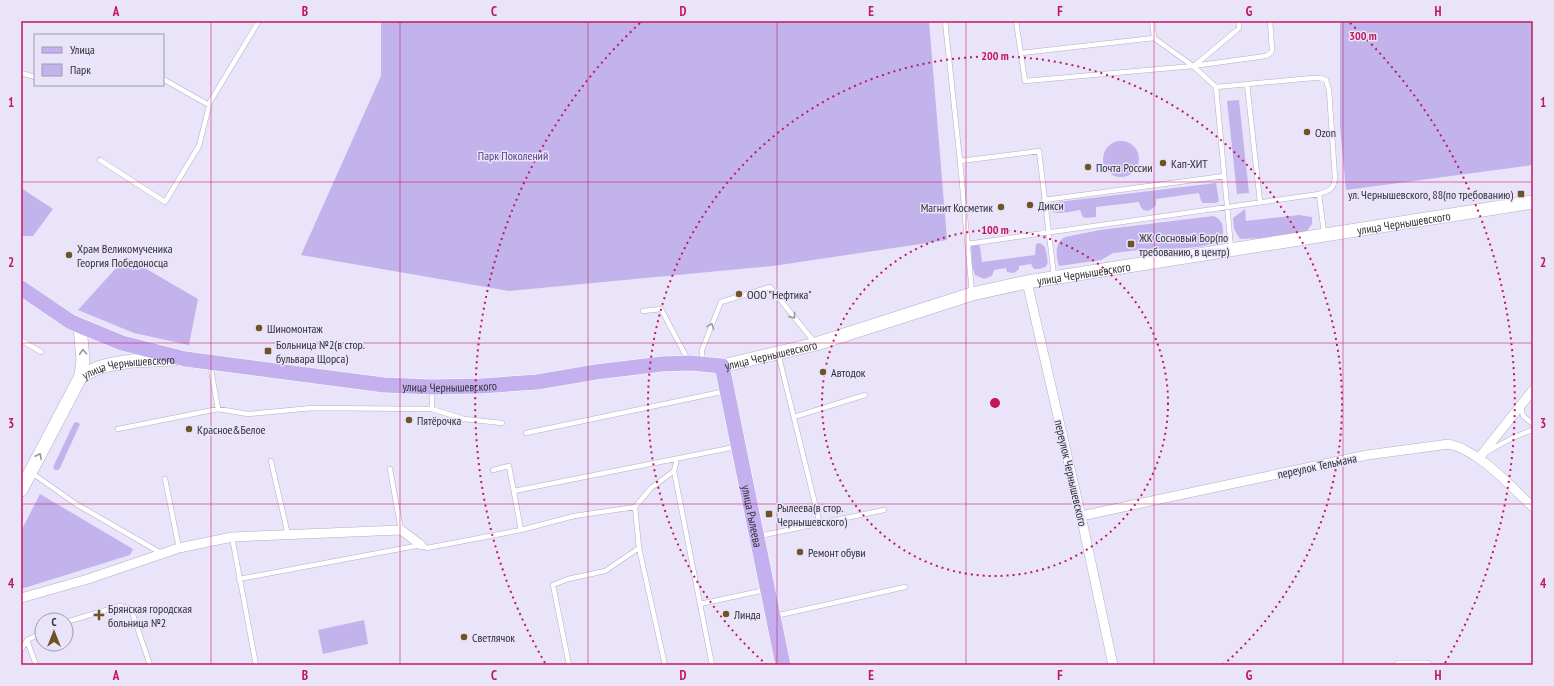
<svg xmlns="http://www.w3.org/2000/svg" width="1554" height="686" font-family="'PT Sans Narrow',sans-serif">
	<rect width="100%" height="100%" fill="#e9e4fa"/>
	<!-- green -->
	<path fill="#c2b3ec" d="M381 21H929L947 240 773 266 509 291 301 255 381 76Z
		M1345 21H1533V165L1346 190 1340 127V23Z
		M1239 100 1249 193 1237 194 1227 101Z
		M1103 159a18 18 0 1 1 36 0a18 18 0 1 1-36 0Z
		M1216 183 1219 201 1216 203H1203L1201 201 1199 193 1156 199V205C1149 214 1141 212 1139 202L1096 207V217L1086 218 1083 217 1080 210C1072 211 1056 216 1050 210V204L1058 202Z
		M21 188 53 209 33 236H23L21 239Z
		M1245 209 1246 221 1299 215 1312 217V224L1307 231 1262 238 1240 239 1234 229 1233 218Z
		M1213 216C1224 219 1224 230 1222 240L1213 244 1197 247 1177 249H1149L1113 253 1101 260 1059 266C1056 256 1054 243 1065 237L1100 230Z
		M971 242H978L980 247 982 262 1035 255 1036 244 1040 243 1045 247C1048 262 1052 269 1034 269L1031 264 1019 266V269L1014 273 1007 272 1006 268 994 270 992 276 984 279 975 275 972 265Z
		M126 257 198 299 189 345 134 333 78 310Z
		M77 422 80 424 60 468 58 470H55L53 468 54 465 74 423Z
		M40 494 133 549 130 555 21 589V531Z
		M364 620 368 644 323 654 318 630Z"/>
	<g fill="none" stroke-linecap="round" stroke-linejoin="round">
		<defs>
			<path id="lane" d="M945 21 960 161 1039 151 1054 276
				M1016 21 1025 81 1193 66 1216 87 1231 248
				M1154 38 1193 66 1266 56 1271 53 1272 50 1270 21
				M1021 53 1154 38 1152 21
				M1195 65 1237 30 1239 28V21
				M21 73 35 77
				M163 79 209 105
				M1247 84 1260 202
				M1216 87 1313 78H1320L1326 80 1329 90 1335 178C1334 189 1329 191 1319 194L1324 233
				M100 160 165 202 199 146 210 102 259 21
				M960 161 972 293
				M1044 200 1224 176
				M967 244 1319 194
				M643 311 661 309 688 360
				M21 340 41 352
				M778 353 820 524
				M702 362V350L721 302 770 287 815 343
				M210 364 218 409
				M1521 407 1523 416 1533 424
				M432 409V389
				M794 417 865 395
				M118 429 218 409 248 414 312 408 432 409 464 419 502 423
				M526 433 726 391
				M1487 452C1502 443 1516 435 1533 430
				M271 461 288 535
				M390 469 401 530
				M674 471 712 665
				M32 473 76 504 161 553
				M165 479 179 548
				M514 491 735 447
				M635 507 639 548 665 665
				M521 530 574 516 635 507 651 488 674 471 677 459
				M759 536 884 510
				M232 537 256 665
				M239 579 421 545 427 548 521 530 509 466 493 470
				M700 604 765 590
				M775 616 905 587
				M66 622 120 606 131 609 150 665
				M27 640 36 665
				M21 650 27 640 42 633
				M569 665 553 585 568 579 605 571 639 548"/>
			<path id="street" d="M1027 282 1081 516 1113 665
				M1479 458 1533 390
				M1081 516 1367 455 1449 444C1481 452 1509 485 1533 507
				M21 598 88 579 179 548 232 537 401 530 421 545
				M1399 665H1427"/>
			<g id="secondary">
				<path d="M80 327 83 360 81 376"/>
				<path id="s1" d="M722 366 816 344 972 294 1027 282 1533 202"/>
				<path id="s2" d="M21 490 81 376 100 367 113 364 132 361 175 359"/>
			</g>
			<g id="primary">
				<path id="s3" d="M21 288 71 322 122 343 185 359 384 385 432 387 481 386 537 382 596 372 662 364 690 363 722 366 783 665"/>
			</g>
		</defs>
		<!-- lane casing -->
		<use href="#lane" stroke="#b3aec2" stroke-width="5.5"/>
		<!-- street casing -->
		<use href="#street" stroke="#b3aec2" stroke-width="10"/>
		<!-- secondary casing -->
		<use href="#secondary" stroke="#b3aec2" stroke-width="14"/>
		<!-- primary casing -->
		<use href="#primary" stroke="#fff" stroke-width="16"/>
		<!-- lane -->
		<use href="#lane" stroke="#fff" stroke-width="4.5"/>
		<!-- street -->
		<use href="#street" stroke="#fff" stroke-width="9"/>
		<!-- secondary -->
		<use href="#secondary" stroke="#fff" stroke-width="13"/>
		<!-- primary -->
		<use href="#primary" stroke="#c4b0ee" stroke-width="15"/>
	</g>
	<!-- one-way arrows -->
	<defs><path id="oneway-chevron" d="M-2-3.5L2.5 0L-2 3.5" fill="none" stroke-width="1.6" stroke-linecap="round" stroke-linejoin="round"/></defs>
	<g stroke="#98979b">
		<use href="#oneway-chevron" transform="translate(793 316) rotate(51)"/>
		<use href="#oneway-chevron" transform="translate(711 326) rotate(-69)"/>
		<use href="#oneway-chevron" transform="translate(83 352) rotate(-93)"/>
		<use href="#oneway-chevron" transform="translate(39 456) rotate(-63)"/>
	</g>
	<!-- grid -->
	<path fill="none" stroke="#c2185b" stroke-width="1" stroke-opacity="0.55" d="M211 21V665M400 21V665M588 21V665M777 21V665M966 21V665M1154 21V665M1343 21V665M21 182H1533M21 343H1533M21 504H1533"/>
	<!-- distance rings -->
	<g fill="none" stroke="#c2185b" stroke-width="2" stroke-dasharray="2 4">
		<circle cx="995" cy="403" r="173"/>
		<path d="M767 665A347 347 0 1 1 1223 665"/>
		<path d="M545 663A520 520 0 0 1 640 23M1350 23A520 520 0 0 1 1445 663"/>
	</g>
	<!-- markers -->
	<g fill="#6d5425" stroke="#e9e4fa" stroke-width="1.5">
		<circle cx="1307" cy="132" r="4"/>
		<circle cx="1163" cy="163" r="4"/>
		<circle cx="1088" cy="167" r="4"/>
		<rect x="1517" y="190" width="8" height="8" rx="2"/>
		<circle cx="1030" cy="205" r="4"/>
		<circle cx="1001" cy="207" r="4"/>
		<rect x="1127" y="240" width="8" height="8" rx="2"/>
		<circle cx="69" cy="255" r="4"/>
		<circle cx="739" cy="294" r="4"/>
		<circle cx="259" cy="328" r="4"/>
		<rect x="264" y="347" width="8" height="8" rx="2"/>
		<circle cx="823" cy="372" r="4"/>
		<circle cx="409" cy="420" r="4"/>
		<circle cx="189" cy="429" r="4"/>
		<rect x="765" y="510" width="8" height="8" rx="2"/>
		<circle cx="800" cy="552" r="4"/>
		<circle cx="726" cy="614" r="4"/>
		<path d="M97 609h4v4h4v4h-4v4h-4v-4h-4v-4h4z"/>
		<circle cx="464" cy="637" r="4"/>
	</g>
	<g text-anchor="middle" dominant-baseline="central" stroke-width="3" stroke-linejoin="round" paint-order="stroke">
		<!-- poi labels -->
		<g font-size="12" fill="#312f37" stroke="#e9e4fa" text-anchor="start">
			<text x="1315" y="132">Ozon</text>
			<text x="1171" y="163">Кап-ХИТ</text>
			<text x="1096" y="167">Почта России</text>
			<text x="1513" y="194" text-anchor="end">ул. Чернышевского, 88(по требованию)</text>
			<text x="1038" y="205">Дикси</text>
			<text x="993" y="207" text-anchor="end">Магнит Косметик</text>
			<text x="1139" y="237">ЖК Сосновый Бор(по<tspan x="1139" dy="14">требованию, в центр)</tspan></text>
			<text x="77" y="248">Храм Великомученика<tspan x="77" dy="14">Георгия Победоносца</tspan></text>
			<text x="747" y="294">ООО "Нефтика"</text>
			<text x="267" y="328">Шиномонтаж</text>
			<text x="276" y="344">Больница №2(в стор.<tspan x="276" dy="14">бульвара Щорса)</tspan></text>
			<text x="831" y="372">Автодок</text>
			<text x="417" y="420">Пятёрочка</text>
			<text x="197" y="429">Красное&amp;Белое</text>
			<text x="777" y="507">Рылеева(в стор.<tspan x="777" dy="14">Чернышевского)</tspan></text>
			<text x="808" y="552">Ремонт обуви</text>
			<text x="108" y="608">Брянская городская<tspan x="108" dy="14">больница №2</tspan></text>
			<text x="734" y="614">Линда</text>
			<text x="472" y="637">Светлячок</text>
		</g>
		<!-- park labels -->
		<g font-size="12" fill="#553d84" stroke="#e9e4fa">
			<text x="513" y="155">Парк Поколений</text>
		</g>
		<!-- street labels -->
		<g font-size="12" fill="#312f37" stroke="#e9e4fa">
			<text stroke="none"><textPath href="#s1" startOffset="698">улица Чернышевского</textPath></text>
			<text stroke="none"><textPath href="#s1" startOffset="374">улица Чернышевского</textPath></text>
			<text stroke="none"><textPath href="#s1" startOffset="50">улица Чернышевского</textPath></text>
			<text stroke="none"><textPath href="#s2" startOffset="178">улица Чернышевского</textPath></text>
			<text stroke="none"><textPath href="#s3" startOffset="447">улица Чернышевского</textPath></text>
			<text transform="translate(1317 466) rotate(-12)">переулок Тельмана</text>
			<text transform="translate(1071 473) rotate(77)">переулок Чернышевского</text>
			<text stroke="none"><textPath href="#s3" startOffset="874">улица Рылеева</textPath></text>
		</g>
	</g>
	<circle cx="995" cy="403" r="6" fill="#c2185b" stroke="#e9e4fa" stroke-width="2"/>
	<g font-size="12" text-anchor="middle" font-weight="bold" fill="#c2185b" stroke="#e9e4fa" stroke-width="3" stroke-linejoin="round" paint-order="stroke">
		<text x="1363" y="40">300 m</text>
		<text x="995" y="60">200 m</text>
		<text x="995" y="234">100 m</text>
	</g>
	<!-- border -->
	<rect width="1554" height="686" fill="none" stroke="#e9e4fa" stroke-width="44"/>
	<!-- legend -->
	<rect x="34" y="34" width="130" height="52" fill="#e9e4fa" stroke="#9f9cac"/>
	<rect x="42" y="47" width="20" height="6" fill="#c4b0ee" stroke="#9f9cac"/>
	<text x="70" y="54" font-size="12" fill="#312f37">Улица</text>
	<rect x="42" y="64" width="20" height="12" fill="#c2b3ec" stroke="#9f9cac"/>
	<text x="70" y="74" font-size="12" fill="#312f37">Парк</text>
	<!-- north arrow -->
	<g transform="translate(54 632)"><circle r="19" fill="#e9e4fa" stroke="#9f9cac"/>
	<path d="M0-3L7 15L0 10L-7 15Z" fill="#6d5425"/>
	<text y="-6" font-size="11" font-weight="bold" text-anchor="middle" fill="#312f37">С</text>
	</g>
	<rect x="22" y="22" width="1510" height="642" fill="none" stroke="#c2185b" stroke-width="1.5"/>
	<g font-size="13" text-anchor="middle" font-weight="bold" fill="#c2185b">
		<text x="116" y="16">A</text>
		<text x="305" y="16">B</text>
		<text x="494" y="16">C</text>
		<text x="683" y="16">D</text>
		<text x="871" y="16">E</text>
		<text x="1060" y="16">F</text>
		<text x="1249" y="16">G</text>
		<text x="1438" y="16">H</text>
		<text x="11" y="107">1</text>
		<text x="1543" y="107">1</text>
		<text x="11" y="267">2</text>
		<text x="1543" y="267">2</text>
		<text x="11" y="428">3</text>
		<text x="1543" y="428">3</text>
		<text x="11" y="588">4</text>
		<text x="1543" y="588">4</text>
		<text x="116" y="680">A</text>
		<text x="305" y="680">B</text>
		<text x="494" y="680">C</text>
		<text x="683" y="680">D</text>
		<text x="871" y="680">E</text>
		<text x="1060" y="680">F</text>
		<text x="1249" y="680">G</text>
		<text x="1438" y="680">H</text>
	</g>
</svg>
